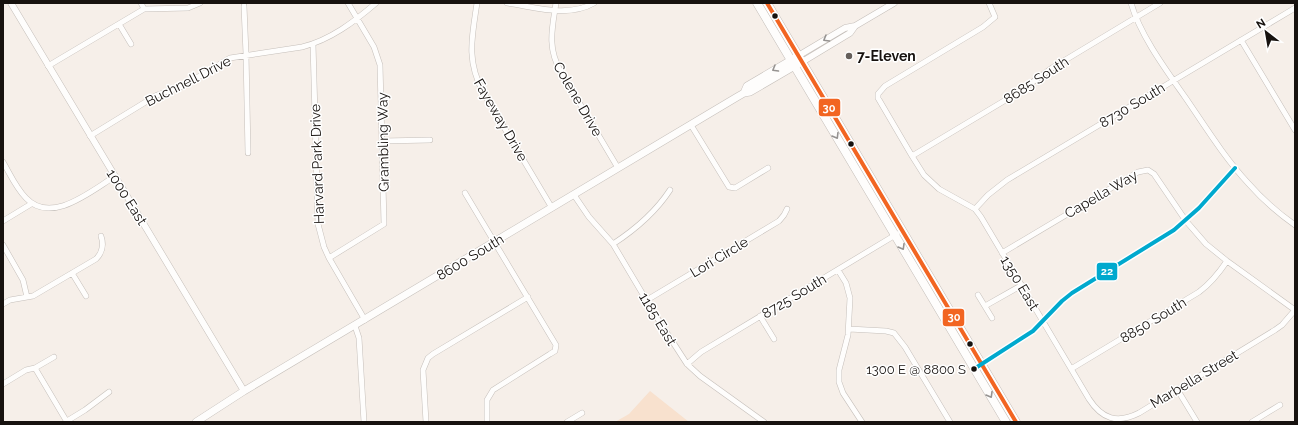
<svg xmlns="http://www.w3.org/2000/svg" width="1298" height="425" font-family="Raleway,sans-serif">
	<rect width="100%" height="100%" fill="#f6efe9"/>
	<!-- green -->
	<path fill="#f8e1ce" d="M650 391 689 422H615L629 414Z"/>
	<g fill="none" stroke-linecap="round" stroke-linejoin="round">
		<defs>
			<path id="minor" d="M141 3 144 9
				M477 3C472 37 466 60 483 92L552 208
				M507 3C535 7 568 18 594 3
				M556 3C552 29 547 48 561 72L618 168
				M989 3 995 17 983 27 885 86 878 94V98L912 156 924 175 939 189 975 209 981 217 1089 399C1102 419 1117 424 1139 413L1275 330 1282 325 1295 310
				M1131 3C1140 35 1166 70 1185 97 1205 126 1224 157 1248 183 1262 199 1278 213 1295 225
				M244 6 246 54 248 153
				M119 24 131 44
				M1241 40 1295 130
				M313 44 318 224 324 247 329 258 365 320
				M48 66 144 9 188 8 200 3
				M691 125 729 187 735 188 768 168
				M90 136 157 95 183 86 230 58 302 47C330 40 354 22 376 3
				M383 141 430 140
				M912 156 1019 92 1052 68 1160 3
				M3 162C10 174 16 188 26 198 51 225 91 191 114 177
				M465 193 556 345 555 351 550 354 493 390 487 400V422
				M574 195 589 217 613 244 654 313 687 364 700 376 764 422
				M975 209 988 195 1007 180 1295 8
				M3 221 31 204
				M613 244C636 229 655 213 670 190
				M3 245 23 280 27 297
				M1002 253 1138 172 1148 170 1154 174 1186 221 1206 244 1227 261 1295 310
				M329 258 384 224 380 65 374 47 348 3
				M838 270 846 283 850 298 848 335 839 370V382L843 393 862 422
				M72 273 86 296
				M978 295 992 318
				M647 300 779 221 784 215 787 209
				M3 304 10 300 33 296 96 259C103 252 104 245 101 236
				M985 306 1022 285
				M760 316 774 339
				M355 326 359 338 364 422
				M849 329 886 331 894 333 905 347 950 422
				M687 364 701 352 897 234
				M980 365 1033 331 1062 301 1072 293 1174 230 1199 208 1235 168
				M35 368 67 422
				M1071 369 1199 292C1211 283 1219 273 1227 261
				M3 384 26 370 35 368 54 357
				M1177 389 1197 422
				M67 421 85 410 109 392
				M426 422 423 370 428 358 433 354 528 297
				M567 422 582 413
				M1252 422 1280 405"/>
			<path id="tertiary" d="M11 3 244 391
				M798 56 845 28 855 26
				M802 62 850 33 855 26 894 3"/>
			<path id="secondary" d="M744 93 747 86 798 56
				M196 422 244 391 737 97 744 93 750 92 798 64"/>
			<path id="primary" d="M757 3 1006 422
				M767 3 1016 422"/>
		</defs>
		<!-- minor casing -->
		<use href="#minor" stroke="#c5bfba" stroke-width="6"/>
		<!-- tertiary casing -->
		<use href="#tertiary" stroke="#c5bfba" stroke-width="7"/>
		<!-- secondary casing -->
		<use href="#secondary" stroke="#c5bfba" stroke-width="8"/>
		<!-- primary casing -->
		<use href="#primary" stroke="#c5bfba" stroke-width="9"/>
		<!-- minor -->
		<use href="#minor" stroke="#fefdfc" stroke-width="5"/>
		<!-- tertiary -->
		<use href="#tertiary" stroke="#fefdfc" stroke-width="6"/>
		<!-- secondary -->
		<use href="#secondary" stroke="#fefdfc" stroke-width="7"/>
		<!-- primary -->
		<use href="#primary" stroke="#fefdfc" stroke-width="8"/>
		<defs>
			<path id="bus-1" d="M767 3 1016 422"/>
			<path id="bus-2" d="M974 369 1033 331 1062 301 1072 293 1174 230 1199 208 1235 168"/>
		</defs>
		<!-- bus-1 casing -->
		<use href="#bus-1" stroke="#fff" stroke-width="7"/>
		<!-- bus-2 casing -->
		<use href="#bus-2" stroke="#fff" stroke-width="7"/>
		<!-- bus-1 -->
		<use href="#bus-1" stroke="#f26522" stroke-width="4"/>
		<!-- bus-2 -->
		<use href="#bus-2" stroke="#00a9ce" stroke-width="4"/>
	</g>
	<!-- one-way arrows -->
	<defs><path id="oneway-chevron" d="M-2-3.5L2.5 0L-2 3.5" fill="none" stroke-width="1.6" stroke-linecap="round" stroke-linejoin="round"/></defs>
	<g stroke="#969391">
		<use href="#oneway-chevron" transform="translate(826 39) rotate(150)"/>
		<use href="#oneway-chevron" transform="translate(775 69) rotate(150)"/>
		<use href="#oneway-chevron" transform="translate(836 136) rotate(59)"/>
		<use href="#oneway-chevron" transform="translate(902 247) rotate(60)"/>
		<use href="#oneway-chevron" transform="translate(990 395) rotate(60)"/>
	</g>
	<!-- markers -->
	<g fill="#17120f" stroke="#fff" stroke-width="1.5">
		<circle cx="775" cy="16" r="3.5"/>
		<circle cx="851" cy="144" r="3.5"/>
		<circle cx="970" cy="344" r="3.5"/>
		<circle cx="974" cy="369" r="3.5"/>
	</g>
	<circle fill="#655f5b" stroke="#fff" stroke-width="1.5" cx="849" cy="56" r="4"/>
	<g text-anchor="middle" dominant-baseline="central" stroke-width="3" stroke-linejoin="round" paint-order="stroke">
		<!-- bus labels -->
		<g font-size="13" fill="#17120f" stroke="#fff" text-anchor="end">
			<text x="966" y="369">1300 E @ 8800 S</text>
		</g>
		<!-- poi labels -->
		<g font-size="14" font-weight="bold" fill="#17120f" stroke="#fff" text-anchor="start">
			<text x="857" y="56">7-Eleven</text>
		</g>
		<!-- street labels -->
		<g font-size="14" fill="#17120f" stroke="#fff">
			<text transform="translate(1036 80) rotate(-33)">8685 South</text>
			<text transform="translate(188 81) rotate(-27)">Buchnell Drive</text>
			<text transform="translate(578 99) rotate(60)">Colene Drive</text>
			<text transform="translate(1132 105) rotate(-31)">8730 South</text>
			<text transform="translate(501 120) rotate(60)">Fayeway Drive</text>
			<text transform="translate(383 142) rotate(-91)">Grambling Way</text>
			<text transform="translate(317 164) rotate(-92)">Harvard Park Drive</text>
			<text transform="translate(1101 194) rotate(-30)">Capella Way</text>
			<text transform="translate(127 197) rotate(58)">1000 East</text>
			<text transform="translate(470 257) rotate(-31)">8600 South</text>
			<text transform="translate(719 257) rotate(-31)">Lori Circle</text>
			<text transform="translate(1020 283) rotate(59)">1350 East</text>
			<text transform="translate(794 296) rotate(-31)">8725 South</text>
			<text transform="translate(658 319) rotate(59)">1185 East</text>
			<text transform="translate(1153 320) rotate(-31)">8850 South</text>
			<text transform="translate(1194 379) rotate(-31)">Marbella Street</text>
		</g>
	</g>
	<g stroke="#fff" stroke-width="1.5">
		<rect x="818" y="98" width="23" height="19" rx="4" fill="#f26522"/>
		<rect x="1096" y="262" width="22" height="19" rx="4" fill="#00a9ce"/>
		<rect x="942" y="308" width="23" height="19" rx="4" fill="#f26522"/>
	</g>
	<g font-size="11" text-anchor="middle" font-weight="bold" fill="#fff">
		<text x="829" y="112">30</text>
		<text x="1107" y="275">22</text>
		<text x="954" y="321">30</text>
	</g>
	<!-- border -->
	<rect width="1298" height="425" fill="none" stroke="#17120f" stroke-width="8"/>
	<!-- north arrow -->
	<g transform="translate(1266 32) rotate(329)" stroke="#ffffff" stroke-width="3" paint-order="stroke">
	<path d="M0-3L7 15L0 10L-7 15Z" fill="#17120f"/>
	<text y="-6" font-size="11" font-weight="bold" text-anchor="middle" fill="#17120f">N</text>
	</g>
</svg>
